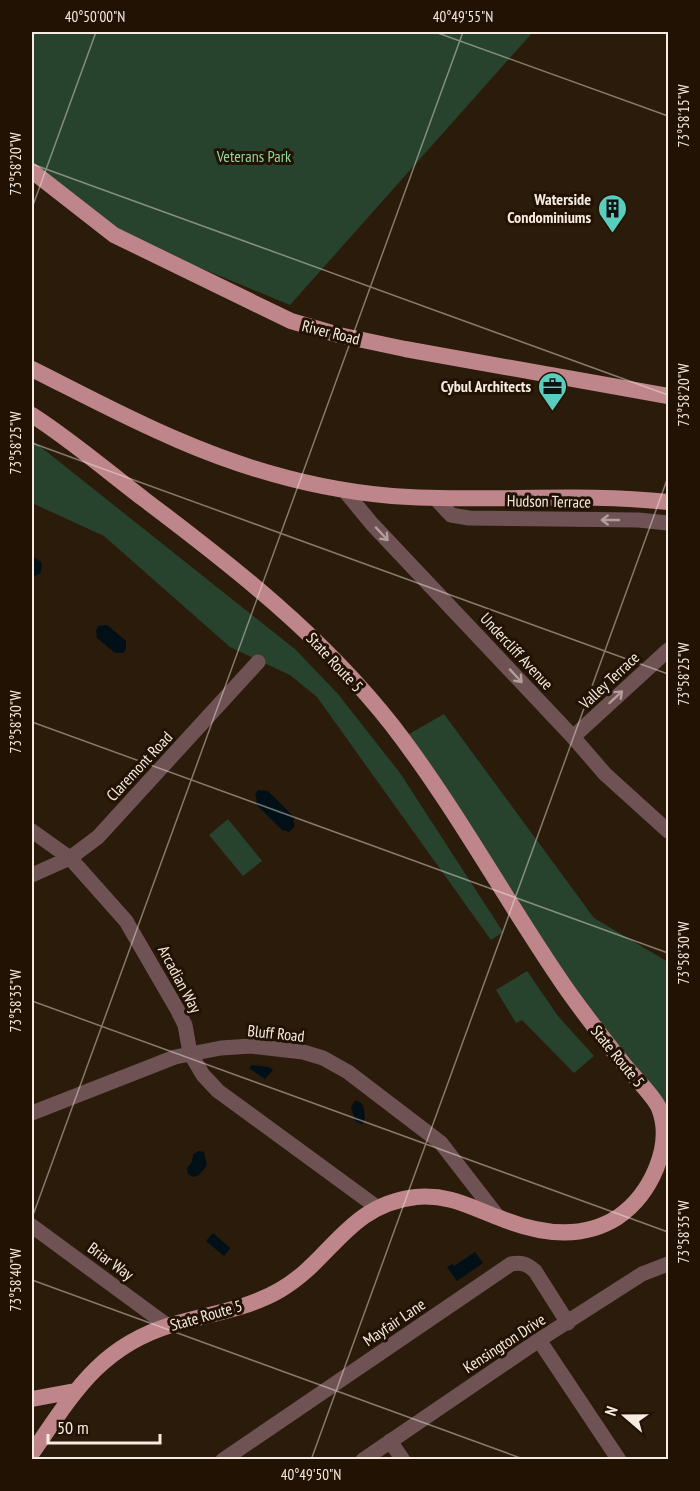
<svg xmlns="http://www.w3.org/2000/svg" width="700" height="1491" font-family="'PT Sans Narrow',sans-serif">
	<rect width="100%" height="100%" fill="#2b1b0a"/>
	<!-- green -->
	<path fill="#27432e" d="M32 32H533L290 305 104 228 32 171Z
		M32 440 296 650 338 694 400 773 503 932 491 940 317 697 290 675 230 647 104 536 32 503Z
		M444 714 594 918 668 962V1114L658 1107 402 738Z
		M228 819 262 861 243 876 209 835Z
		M527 971 558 1016 594 1056 574 1073 522 1020 516 1023 496 990Z"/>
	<!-- water -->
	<path fill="#001016" d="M32 556 41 562 42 567 40 574 32 577Z
		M107 625 126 641V649L123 653H115L97 638 96 631 98 626Z
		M258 790 268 791 295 818 293 821 295 826 289 832 284 830 283 831 255 803 257 801 255 795Z
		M252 1065 269 1067 273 1070 265 1079 249 1068Z
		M355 1101C365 1101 364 1111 365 1118L362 1124 355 1121 351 1107Z
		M199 1151 204 1152 207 1165 199 1175 193 1177 188 1174 187 1168 192 1162 193 1154Z
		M213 1233 230 1248 224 1256 206 1241Z
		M475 1252 483 1263 457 1281 447 1267 452 1264 454 1266Z"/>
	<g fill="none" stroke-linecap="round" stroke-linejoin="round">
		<!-- minor -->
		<path stroke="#6e5254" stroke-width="15" d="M344 490 372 524 573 737 605 774 668 831
			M436 499 451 515 469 518 638 520 668 523
			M573 737 668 650
			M32 831 70 858 126 921 177 1009 185 1025 190 1053 203 1075 218 1091 378 1208
			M32 875 70 858 98 837 258 662
			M32 1113 175 1057 221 1048 251 1046 303 1052 323 1058 348 1072 441 1143 499 1218
			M32 1226 168 1326
			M539 1340 619 1460
			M390 1441 403 1460
			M223 1460 511 1264C522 1262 527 1264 535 1271L568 1323
			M363 1460 539 1340 642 1274 668 1264"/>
		<!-- primary -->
		<path stroke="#be868a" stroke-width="16" d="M32 171 114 235 291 321 339 335 405 349 668 396
			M32 369C80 393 128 419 178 440 245 469 320 490 392 496 484 503 577 492 668 502
			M32 415C71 440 107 471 145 500 234 567 322 636 392 725 453 804 501 892 557 975 578 1007 602 1037 626 1067 635 1078 653 1095 659 1108 674 1146 650 1195 618 1217 581 1241 539 1234 500 1218 470 1207 449 1194 416 1197 347 1205 332 1260 280 1290 248 1309 207 1314 171 1325 99 1347 73 1394 32 1453
			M32 1399 75 1391"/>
	</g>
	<!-- one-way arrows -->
	<defs><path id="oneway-shaft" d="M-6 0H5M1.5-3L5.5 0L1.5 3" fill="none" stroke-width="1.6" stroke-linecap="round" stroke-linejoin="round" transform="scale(1.5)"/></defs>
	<g stroke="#b29e9a">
		<use href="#oneway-shaft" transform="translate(610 520) rotate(-180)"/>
		<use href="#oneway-shaft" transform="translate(382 534) rotate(47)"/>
		<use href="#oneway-shaft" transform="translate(516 676) rotate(47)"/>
		<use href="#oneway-shaft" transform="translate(616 697) rotate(-43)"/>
	</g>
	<!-- ticks -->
	<path fill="none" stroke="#f6ebe1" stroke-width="1.5" stroke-opacity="0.45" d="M435 32 668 116M32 164 668 395M32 208 96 32M32 443 668 674M32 722 668 953M32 1001 668 1232M32 1218 463 32M32 1280 526 1460M311 1460 668 477"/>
	<!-- icons -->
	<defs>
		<symbol id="building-pin" viewBox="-11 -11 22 30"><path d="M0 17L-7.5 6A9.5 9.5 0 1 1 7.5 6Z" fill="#59cebf" stroke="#211203"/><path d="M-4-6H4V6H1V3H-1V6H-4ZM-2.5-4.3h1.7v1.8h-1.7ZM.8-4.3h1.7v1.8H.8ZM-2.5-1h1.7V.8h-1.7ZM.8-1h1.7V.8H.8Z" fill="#111"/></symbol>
		<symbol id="office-pin" viewBox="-11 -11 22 30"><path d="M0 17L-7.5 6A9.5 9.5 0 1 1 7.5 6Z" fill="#59cebf" stroke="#211203"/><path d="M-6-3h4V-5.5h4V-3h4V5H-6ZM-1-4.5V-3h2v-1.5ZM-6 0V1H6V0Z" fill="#111"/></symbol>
	</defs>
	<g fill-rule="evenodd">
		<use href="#building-pin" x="596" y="192" width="33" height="45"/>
		<use href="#office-pin" x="536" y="370" width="33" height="45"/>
	</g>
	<g text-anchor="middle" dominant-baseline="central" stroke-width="6" stroke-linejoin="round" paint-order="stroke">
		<!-- park labels -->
		<g font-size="16" fill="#8dd99e" stroke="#211203">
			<text x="254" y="156">Veterans Park</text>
		</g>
		<!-- poi labels -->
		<g font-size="16" font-weight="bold" fill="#f6ebe1" stroke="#211203" text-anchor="end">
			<text x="591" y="199">Waterside<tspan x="591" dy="18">Condominiums</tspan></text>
			<text x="531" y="386">Cybul Architects</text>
		</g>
		<!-- street labels -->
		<g font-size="16" fill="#f6ebe1" stroke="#211203">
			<text transform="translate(331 332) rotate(14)">River Road</text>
			<text transform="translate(549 501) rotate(1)">Hudson Terrace</text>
			<text transform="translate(517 651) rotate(47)">Undercliff Avenue</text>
			<text transform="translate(335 662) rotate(47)">State Route 5</text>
			<text transform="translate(609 680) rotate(-43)">Valley Terrace</text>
			<text transform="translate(139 766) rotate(-47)">Claremont Road</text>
			<text transform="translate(180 979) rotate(62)">Arcadian Way</text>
			<text transform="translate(276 1033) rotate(6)">Bluff Road</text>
			<text transform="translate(618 1056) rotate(51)">State Route 5</text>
			<text transform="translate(111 1261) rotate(36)">Briar Way</text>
			<text transform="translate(206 1315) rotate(-16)">State Route 5</text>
			<text transform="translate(394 1322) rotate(-34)">Mayfair Lane</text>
			<text transform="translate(504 1343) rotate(-33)">Kensington Drive</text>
		</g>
	</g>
	<!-- border -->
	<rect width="700" height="1491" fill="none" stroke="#211203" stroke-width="66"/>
	<!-- north arrow -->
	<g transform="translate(625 1416) rotate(290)" stroke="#211203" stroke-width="4.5" paint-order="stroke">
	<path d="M0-4.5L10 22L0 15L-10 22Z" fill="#f6ebe1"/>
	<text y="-9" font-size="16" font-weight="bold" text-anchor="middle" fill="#f6ebe1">N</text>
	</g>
	<!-- scale -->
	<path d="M48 1434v9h112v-9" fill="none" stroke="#f6ebe1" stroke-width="3"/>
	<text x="57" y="1434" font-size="18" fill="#f6ebe1" stroke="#211203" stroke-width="4.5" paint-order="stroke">50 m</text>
	<rect x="33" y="33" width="634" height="1425" fill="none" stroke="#f6ebe1" stroke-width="2"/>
	<g font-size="15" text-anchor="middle" fill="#f6ebe1">
		<text x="95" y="22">40°50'00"N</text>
		<text x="463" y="22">40°49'55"N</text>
		<text transform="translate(684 116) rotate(-90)" y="5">73°58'15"W</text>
		<text transform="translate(16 164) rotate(-90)" y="5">73°58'20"W</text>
		<text transform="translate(684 395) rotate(-90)" y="5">73°58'20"W</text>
		<text transform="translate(16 443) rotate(-90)" y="5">73°58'25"W</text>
		<text transform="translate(684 674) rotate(-90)" y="5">73°58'25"W</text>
		<text transform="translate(16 722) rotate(-90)" y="5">73°58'30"W</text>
		<text transform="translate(684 953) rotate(-90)" y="5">73°58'30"W</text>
		<text transform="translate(16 1001) rotate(-90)" y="5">73°58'35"W</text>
		<text transform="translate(684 1232) rotate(-90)" y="5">73°58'35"W</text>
		<text transform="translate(16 1280) rotate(-90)" y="5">73°58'40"W</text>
		<text x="311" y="1480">40°49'50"N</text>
	</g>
</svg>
